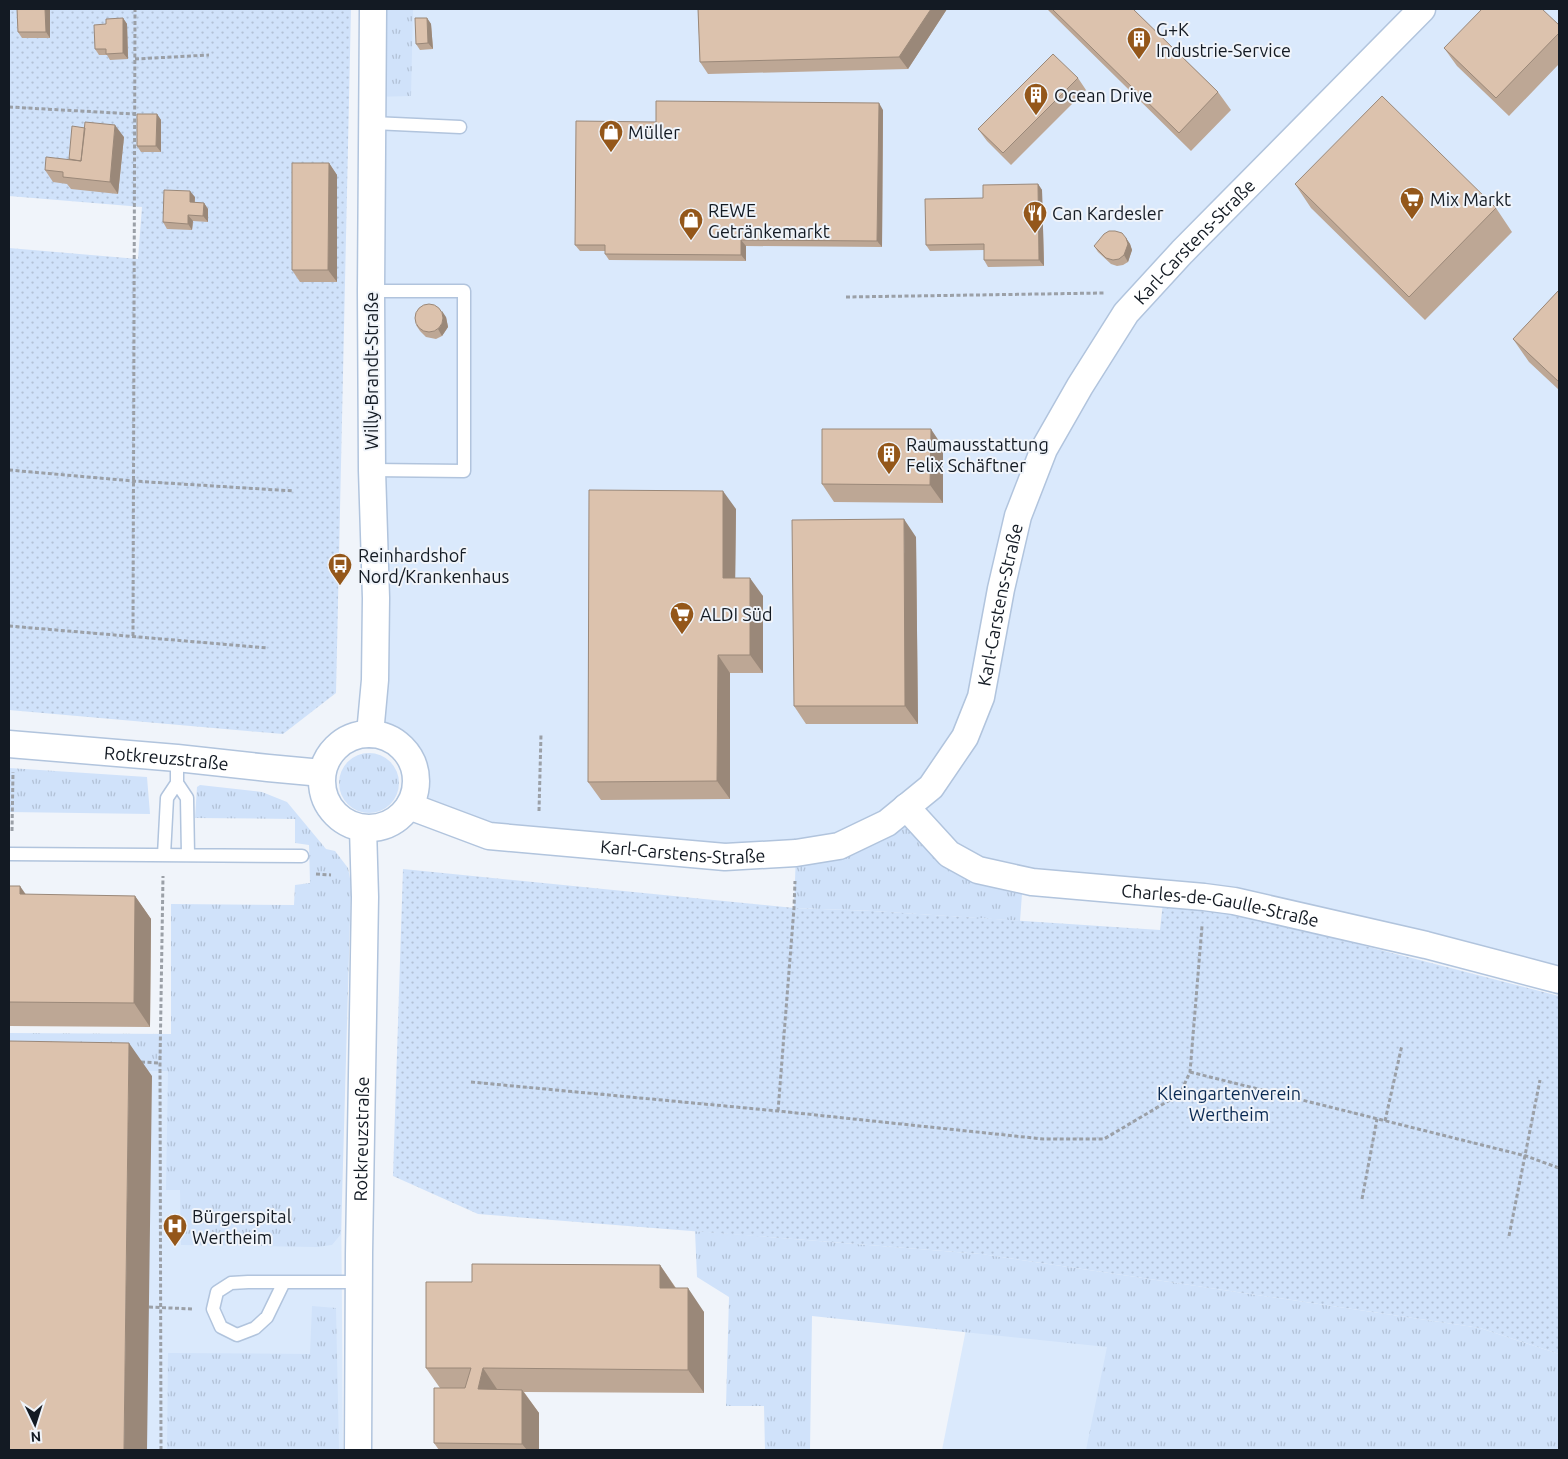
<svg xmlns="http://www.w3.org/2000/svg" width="1568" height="1459" font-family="Ubuntu,sans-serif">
	<defs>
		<pattern id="grass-tufts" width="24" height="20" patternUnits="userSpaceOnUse" patternTransform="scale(1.25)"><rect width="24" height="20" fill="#d0e2fa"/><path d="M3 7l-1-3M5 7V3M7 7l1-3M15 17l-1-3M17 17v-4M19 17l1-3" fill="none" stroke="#b2c1d6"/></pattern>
		<pattern id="garden-dots" width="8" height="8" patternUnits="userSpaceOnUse" patternTransform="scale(1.25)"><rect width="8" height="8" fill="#d0e2fa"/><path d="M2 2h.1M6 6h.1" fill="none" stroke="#b2c1d6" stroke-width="1.8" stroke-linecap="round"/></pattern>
	</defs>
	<rect width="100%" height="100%" fill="#f0f4fa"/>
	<!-- built -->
	<path fill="#dae9fc" d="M411 9H1559V959L1554 978 1234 901 796 853 489 836 414 795 416 779 412 763 404 749 397 743 383 736 373 97Z
		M9 1041 340 1044 343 1450H9Z
		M981 1254 1559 1354V1450H942Z"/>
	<!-- grass -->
	<path fill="url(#grass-tufts)" d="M373 9H413L411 96 373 97Z
		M339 783a30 30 0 1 1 60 0a30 30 0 1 1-60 0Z
		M9 768 147 777 150 814 9 812Z
		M200 785 262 792 287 802 326 849 335 851 348 868 351 884 341 1234 332 1245 317 1247 181 1245 180 1190H166L168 1071 9 1070V1033L171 1034V904L294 905 295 885 310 883 309 845 295 843V819L195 818 197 787Z
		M906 807 949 854 1023 880 1020 921 873 911 794 908 796 853Z
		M695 1231 981 1254 1480 1328 1559 1354V1450H1086L1107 1347 812 1316 810 1450H765L764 1406H726L729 1297 697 1277Z
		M312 1306 336 1308 339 1450H167L168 1353 310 1354Z"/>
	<!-- garden -->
	<path fill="url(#garden-dots)" d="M9 9H351L336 693 283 734 9 710V248L138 259 142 207 9 196Z
		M403 869 794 908 873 911 1160 930 1163 902 1268 921 1559 996V1354L1480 1328 981 1254 478 1214 393 1176Z"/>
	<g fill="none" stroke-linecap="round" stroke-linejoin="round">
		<defs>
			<path id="service" d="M373 123 460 127
				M371 291H464V471L372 470
				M177 758V783L187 798 188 855
				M9 854 302 856
				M164 855 167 798 177 783
				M284 1282 267 1317 255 1328 237 1335 221 1327 213 1309 217 1292 231 1283 248 1282H359"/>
			<g id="minor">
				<circle cx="369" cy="781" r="47"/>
				<path d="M370 734 375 680 376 598 372 470 371 291 373 9"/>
				<path id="s1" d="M9 744 177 758 268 768 322 773"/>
				<path id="s2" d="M409 806 489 836 725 857 796 853 839 846 887 823 931 787 965 737 981 697 1001 589 1018 516 1044 449 1080 386 1126 313 1182 252 1422 9"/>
				<path id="s3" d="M906 807 949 854 978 870 1032 882 1204 897 1234 901 1426 945 1559 980"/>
				<path id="s4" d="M358 1450 359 1254 365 897 363 828"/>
			</g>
		</defs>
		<!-- service casing -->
		<use href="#service" stroke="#b1c4dd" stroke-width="15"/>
		<!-- minor casing -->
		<use href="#minor" stroke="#b1c4dd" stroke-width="29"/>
		<!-- path -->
		<path stroke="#9ba0a7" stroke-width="3" stroke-dasharray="4 2.5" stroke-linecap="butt" d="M135 59 209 55
			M9 107 134 114
			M846 297 1104 293
			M9 470 133 481 294 491
			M9 626 268 648
			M133 636 135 9
			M539 811 541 734
			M12 831 13 772
			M316 874 331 875
			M141 1062 160 1063
			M1190 1072 1526 1156 1559 1168
			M471 1082 778 1111 1043 1139H1104L1180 1094 1190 1072 1202 926
			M778 1111 794 908 795 881
			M1385 1121 1402 1045
			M1362 1199 1377 1119
			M1509 1236 1540 1080
			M149 1307 193 1309
			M161 1450 160 1063 163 876"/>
		<!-- service -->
		<use href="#service" stroke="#fff" stroke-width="12"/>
		<!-- minor -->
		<use href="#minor" stroke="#fff" stroke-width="26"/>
	</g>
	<!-- wall -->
	<path fill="#bda795" d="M17 9H50V38H22L18 32Z
		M698 9H947L908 69 708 74 700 62Z
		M1047 9H1133L1218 92 1231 110 1191 151Z
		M123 18 127 24 128 59 110 60 107 55H99L95 49 106 24Z
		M427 18 431 24 433 49 420 50 416 44Z
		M1559 25V64L1509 116 1457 66 1444 48Z
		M1078 78 1086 90 1011 165 987 141 978 129Z
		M883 110 882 247 746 246V261L609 260 605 254V251H580L575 245 656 122Z
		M157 114 161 120V152H141L137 146Z
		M124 137 118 194 71 189 67 184 53 182 45 170Z
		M329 163 337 175V282H300L292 270Z
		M1038 184 1042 190 1044 266 988 267 984 260V250L930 251 926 245 983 198Z
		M1295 184 1496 208 1512 232 1425 320 1311 208Z
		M195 197V202L204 203 208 209V222L193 221 192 230 167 229 163 222Z
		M1126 238 1130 244 1132 250 1128 262 1123 265 1117 266 1111 264 1098 252 1094 246Z
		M1559 290V390L1529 362 1513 339Z
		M446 317 448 327 442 336 436 339 426 337 420 331 416 325Z
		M943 447V503L834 502 822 484Z
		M736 509 735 578 763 596V673H730V799L601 800 588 782Z
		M916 537 918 724H806L794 706Z
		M9 886 26 895 135 896 151 919 150 1027 9 1026Z
		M660 1265 676 1288 704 1312V1393L524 1392 539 1413V1450H439L434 1443 440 1388 426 1368 472 1282Z"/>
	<!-- shaded-wall -->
	<path fill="#9a8879" d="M45 9H50V38L46 32Z
		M931 9H947L908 69 899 57Z
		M123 18 127 24 128 59 123 53Z
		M427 18 431 24 433 49 428 43Z
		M879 103 883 110 882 247 877 241Z
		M157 114 161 120V152L156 146Z
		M115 125 124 137 118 194 110 182Z
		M329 163 337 175V282L328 270Z
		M1038 184 1042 190 1044 266 1039 260Z
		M190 191 195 197 194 208 190 202Z
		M204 203 208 209V222L203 216Z
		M188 215 193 221 192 230 188 224Z
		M1126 238 1130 244 1132 250 1128 262 1124 255Z
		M741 240 746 246V261L741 255Z
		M442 311 446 317 448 327 442 336 438 329Z
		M931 429 943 447V503L930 485Z
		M723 491 736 509 735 596 723 578Z
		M904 519 916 537 918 724 905 706Z
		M750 578 763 596V673L750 655Z
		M718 655 730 673V799L717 781Z
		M20 886 36 909 20 894Z
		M135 896 151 919 150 1027 134 1003Z
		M129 1043 152 1076 147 1450H124Z
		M660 1265 676 1289 660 1288Z
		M688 1288 704 1312V1393L688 1370Z
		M483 1368 499 1392 478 1389Z
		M522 1390 539 1413V1450H527L522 1444Z"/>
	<!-- building -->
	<path fill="#dcc2ad" stroke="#9a8879" d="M17 9H45L46 32H18Z
		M698 9H931L899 57 700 62Z
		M1052 9H1133L1218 92 1179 133Z
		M1482 9H1542L1559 25V33L1496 98 1444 48Z
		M123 18V53L106 54V49H95L94 25 106 24V19Z
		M415 18H427L428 43 416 44Z
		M1053 54 1078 78 1003 153 978 129Z
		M1382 96 1496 208 1409 297 1295 184Z
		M656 101 879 103 877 241 741 240V255L605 254V245H575L576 121 656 122Z
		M137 114H157L156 146H137Z
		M85 122 115 125 110 182 63 177V172L45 170 46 157 81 161Z
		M72 126 85 128 81 161 69 159Z
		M292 163H329L328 270H292Z
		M1038 184 1039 260H984V244L926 245 925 199 983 198V185Z
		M164 190 190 191V202L204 203 203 216 188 215V224L163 222Z
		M1109 231H1115L1122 233 1126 238 1128 244 1124 255 1119 259 1113 260 1106 258 1094 246 1104 234Z
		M1559 290V382L1513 339Z
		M415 318a14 14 0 1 1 28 0a14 14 0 1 1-28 0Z
		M822 429H931L930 485 822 484Z
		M589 490 723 491V578H750V655H718L717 781 588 782Z
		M904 519 905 706H794L792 520Z
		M9 886H20V894L135 896 134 1003 9 1002Z
		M9 1041 129 1043 124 1450H9Z
		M472 1264 660 1265V1288H688V1370L483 1368 478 1389 522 1390V1444L434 1443V1388H465L471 1368H426V1282H472Z"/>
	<!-- icons -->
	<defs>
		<symbol id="building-pin" viewBox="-11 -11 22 30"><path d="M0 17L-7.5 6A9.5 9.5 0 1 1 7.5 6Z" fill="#94571a" stroke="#f0f4fa"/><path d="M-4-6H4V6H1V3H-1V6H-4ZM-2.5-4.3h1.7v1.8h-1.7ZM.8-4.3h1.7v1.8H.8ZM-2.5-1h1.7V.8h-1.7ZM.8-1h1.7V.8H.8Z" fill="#fff"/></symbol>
		<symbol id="shop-pin" viewBox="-11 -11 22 30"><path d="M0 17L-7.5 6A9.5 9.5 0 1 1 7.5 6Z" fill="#94571a" stroke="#f0f4fa"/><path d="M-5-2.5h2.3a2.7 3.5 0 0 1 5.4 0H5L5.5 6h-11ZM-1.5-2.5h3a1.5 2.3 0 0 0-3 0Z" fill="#fff"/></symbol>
		<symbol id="supermarket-pin" viewBox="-11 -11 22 30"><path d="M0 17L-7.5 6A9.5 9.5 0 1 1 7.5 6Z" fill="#94571a" stroke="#f0f4fa"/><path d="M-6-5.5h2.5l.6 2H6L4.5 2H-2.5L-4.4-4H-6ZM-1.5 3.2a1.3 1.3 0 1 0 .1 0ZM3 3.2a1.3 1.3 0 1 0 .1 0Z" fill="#fff"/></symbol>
		<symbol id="restaurant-pin" viewBox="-11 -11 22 30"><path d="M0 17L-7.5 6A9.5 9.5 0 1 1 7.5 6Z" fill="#94571a" stroke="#f0f4fa"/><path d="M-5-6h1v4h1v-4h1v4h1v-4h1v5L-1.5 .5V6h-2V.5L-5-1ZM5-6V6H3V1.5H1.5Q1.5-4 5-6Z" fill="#fff"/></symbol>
		<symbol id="bus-pin" viewBox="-11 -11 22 30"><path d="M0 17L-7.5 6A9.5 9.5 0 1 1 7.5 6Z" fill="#94571a" stroke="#f0f4fa"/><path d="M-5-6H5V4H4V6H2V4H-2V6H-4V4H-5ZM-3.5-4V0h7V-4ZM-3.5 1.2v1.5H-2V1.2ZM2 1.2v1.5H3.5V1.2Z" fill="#fff"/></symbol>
		<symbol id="hospital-pin" viewBox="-11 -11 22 30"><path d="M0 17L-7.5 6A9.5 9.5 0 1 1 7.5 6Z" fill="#94571a" stroke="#f0f4fa"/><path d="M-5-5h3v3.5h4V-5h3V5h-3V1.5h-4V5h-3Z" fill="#fff"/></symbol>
	</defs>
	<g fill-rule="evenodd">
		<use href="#building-pin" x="1125" y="25" width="28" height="38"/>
		<use href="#building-pin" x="1022" y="81" width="28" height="38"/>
		<use href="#shop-pin" x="597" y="118" width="28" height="38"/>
		<use href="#supermarket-pin" x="1398" y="185" width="28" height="38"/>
		<use href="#restaurant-pin" x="1021" y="199" width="28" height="38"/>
		<use href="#shop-pin" x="677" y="206" width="28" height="38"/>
		<use href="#building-pin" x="875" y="440" width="28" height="38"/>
		<use href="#bus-pin" x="326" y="551" width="28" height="38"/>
		<use href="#supermarket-pin" x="668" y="600" width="28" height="38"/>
		<use href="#hospital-pin" x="161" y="1212" width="28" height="38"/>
	</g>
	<g text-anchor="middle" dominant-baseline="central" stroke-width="4" stroke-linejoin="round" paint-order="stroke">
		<!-- poi labels -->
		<g font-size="18" fill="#131a23" stroke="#f0f4fa" text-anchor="start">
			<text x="1156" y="29">G+K<tspan x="1156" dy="21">Industrie-Service</tspan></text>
			<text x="1054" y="95">Ocean Drive</text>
			<text x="628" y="132">Müller</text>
			<text x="1430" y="199">Mix Markt</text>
			<text x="708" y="210">REWE<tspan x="708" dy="21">Getränkemarkt</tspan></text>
			<text x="1052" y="213">Can Kardesler</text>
			<text x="906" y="444">Raumausstattung<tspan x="906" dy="21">Felix Schäftner</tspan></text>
			<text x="358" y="555">Reinhardshof<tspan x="358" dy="21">Nord/Krankenhaus</tspan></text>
			<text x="700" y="614">ALDI Süd</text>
			<text x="192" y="1216">Bürgerspital<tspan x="192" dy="21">Wertheim</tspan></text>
		</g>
		<!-- street labels -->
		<g font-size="18" fill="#131a23" stroke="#f0f4fa">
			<text stroke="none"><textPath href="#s2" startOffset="1165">Karl-Carstens-Straße</textPath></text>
			<text transform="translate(371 371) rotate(-90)">Willy-Brandt-Straße</text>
			<text stroke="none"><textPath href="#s2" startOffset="745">Karl-Carstens-Straße</textPath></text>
			<text stroke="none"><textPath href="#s1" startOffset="158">Rotkreuzstraße</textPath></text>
			<text stroke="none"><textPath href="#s2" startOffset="280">Karl-Carstens-Straße</textPath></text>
			<text stroke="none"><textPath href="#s3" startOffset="342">Charles-de-Gaulle-Straße</textPath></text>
			<text stroke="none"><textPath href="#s4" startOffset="311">Rotkreuzstraße</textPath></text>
		</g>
		<!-- park labels -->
		<g font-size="18" fill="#0a2a53" stroke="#f0f4fa">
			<text x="1229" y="1093">Kleingartenverein<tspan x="1229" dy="21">Wertheim</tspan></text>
		</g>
	</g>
	<!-- border -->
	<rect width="1568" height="1459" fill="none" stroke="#131a23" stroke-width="20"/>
	<!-- north arrow -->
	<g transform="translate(35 1424) rotate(176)" stroke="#f0f4fa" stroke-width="4" paint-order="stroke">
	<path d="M0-4L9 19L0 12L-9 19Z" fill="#131a23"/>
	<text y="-8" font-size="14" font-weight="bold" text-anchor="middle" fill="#131a23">N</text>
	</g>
</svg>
